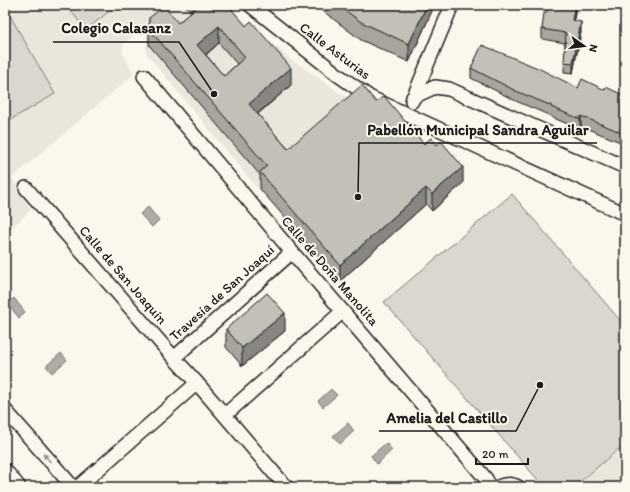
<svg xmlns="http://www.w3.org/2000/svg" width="630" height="492" font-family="Itim,sans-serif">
	<rect width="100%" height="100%" fill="#fbf7ec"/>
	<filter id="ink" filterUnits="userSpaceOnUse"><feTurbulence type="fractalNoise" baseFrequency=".025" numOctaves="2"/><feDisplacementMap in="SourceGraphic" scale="8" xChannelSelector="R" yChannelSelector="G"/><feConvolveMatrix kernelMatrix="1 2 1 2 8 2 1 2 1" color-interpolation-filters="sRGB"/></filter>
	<g filter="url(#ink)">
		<!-- built -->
		<path fill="#eae6dc" d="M5 5H165L125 43 122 48 123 53 134 74 12 178 31 210 5 233Z
			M173 5H226L289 58 355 103 257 188 146 53 147 29Z
			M625 446V487H575Z"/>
		<!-- green -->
		<path fill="#dad7ce" stroke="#7b7a75" d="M66 5H117L86 30Z
			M5 7 55 94 10 120 5 112Z
			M512 194 625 326V444L574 487H544L384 302Z"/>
		<!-- water -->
		<path fill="#afaca5" stroke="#74726e" d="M148 207 159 220 152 227 140 214Z
			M14 298 25 312 19 318 8 304Z
			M61 353 67 360 52 373 46 366Z
			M331 389 337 395 323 407 318 401Z
			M348 423 354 431 340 444 333 436Z
			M386 443 392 450 377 464 371 456Z"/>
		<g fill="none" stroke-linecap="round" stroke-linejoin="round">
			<defs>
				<path id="minor" d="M250 5 338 75 371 98 625 214
					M144 76 292 252 486 479 490 487
					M413 97 435 87 449 89 625 167
					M412 101 452 5
					M26 188 174 358 197 383 286 487
					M174 358 292 252
					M5 410 73 487
					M225 415 343 311
					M5 470 19 487
					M78 487 197 383
					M498 487C505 484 511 483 518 487"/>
			</defs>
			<!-- minor casing -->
			<use href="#minor" stroke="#1c1c1c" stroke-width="16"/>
			<!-- minor -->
			<use href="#minor" stroke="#fbf7ec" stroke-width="13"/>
		</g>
		<!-- wall -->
		<path fill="#a8a59e" stroke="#1c1c1c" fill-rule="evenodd" d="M185 5H228L291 85 258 114 288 149 376 102 424 144 463 183 432 211 426 204 340 281 260 189V175L149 45V18L178 23 191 12ZM219 43 237 64 224 76 206 55Z
			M315 5H432V11L409 62 361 40Z
			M575 5V13L574 20 581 32 573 73 564 72 565 43 542 39V29L546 13Z
			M471 68 578 88 605 90 625 96V144L581 126 580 129 551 117V116L516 101 471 78Z
			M226 329 285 331 242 366 226 347Z"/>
		<!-- shaded-wall -->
		<path fill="#888681" stroke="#1c1c1c" d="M427 5H432V11L409 62V44Z
			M575 5V13L572 30V20Z
			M581 22V32L573 73V63Z
			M219 26V43L197 62V45Z
			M291 68V85L249 121V104Z
			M581 116V126L580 129V119Z
			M463 167V183L432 211V194Z
			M426 188V204L340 281V265Z
			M285 313V331L242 366V348Z"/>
		<!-- building -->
		<path fill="#c3c0b8" stroke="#1c1c1c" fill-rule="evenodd" d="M199 5H228L246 26 251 21 291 68 249 104 288 149 362 85 376 102 384 96 424 144 431 138 437 145 441 141 463 167 432 194 426 188 340 265 260 172 267 166 149 29V18L164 6 178 23ZM219 26 245 57 224 76 197 45Z
			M338 5H427L409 44 361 22Z
			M548 5H575L572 20 581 22 573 63 564 62 566 33 542 29 544 13H546Z
			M482 45 540 69 578 88 582 79 605 90 606 87 625 96V134L581 116 580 119 551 107 552 106 516 91 471 68Z
			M267 293 285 313 242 348 226 329Z"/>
		<!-- one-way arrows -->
		<defs><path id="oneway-solid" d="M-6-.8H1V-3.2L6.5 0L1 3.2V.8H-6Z"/></defs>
		<use fill="#97948e" href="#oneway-solid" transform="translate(47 458) rotate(-132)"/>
	</g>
	<g text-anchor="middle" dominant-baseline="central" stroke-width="4" stroke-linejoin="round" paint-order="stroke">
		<!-- street labels -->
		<g font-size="14" fill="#1c1c1c" stroke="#fbf7ec">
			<text transform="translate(335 51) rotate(37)">Calle Asturias</text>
			<text transform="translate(330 271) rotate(49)">Calle de Doña Manolita</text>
			<text transform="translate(123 275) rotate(49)">Calle de San Joaquín</text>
			<text transform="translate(222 293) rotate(-42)">Travesía de San Joaquí</text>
		</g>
	</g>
	<!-- callouts -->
	<path fill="none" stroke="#1c1c1c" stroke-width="1.5" d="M214 94L179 42H53M358 197L359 143H597M540 385L516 431H379"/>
	<g fill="#1c1c1c" stroke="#fbf7ec" stroke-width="1.5">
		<circle cx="214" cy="94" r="4"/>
		<circle cx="358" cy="197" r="4"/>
		<circle cx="540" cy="385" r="4"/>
	</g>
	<g font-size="15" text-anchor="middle" font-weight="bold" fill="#1c1c1c" stroke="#fbf7ec" stroke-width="4" stroke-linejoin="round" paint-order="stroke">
		<text x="116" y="33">Colegio Calasanz</text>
		<text x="478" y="135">Pabellón Municipal Sandra Aguilar</text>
		<text x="447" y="423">Amelia del Castillo</text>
	</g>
	<!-- margin -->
	<rect width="630" height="492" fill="none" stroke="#fbf7ec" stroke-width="20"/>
	<rect x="10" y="10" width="610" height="472" fill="none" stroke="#1c1c1c" stroke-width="1.5" filter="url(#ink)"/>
	<!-- north arrow -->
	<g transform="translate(584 46) rotate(104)" stroke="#fbf7ec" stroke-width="3" paint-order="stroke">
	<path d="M0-3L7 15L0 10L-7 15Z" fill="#1c1c1c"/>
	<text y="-6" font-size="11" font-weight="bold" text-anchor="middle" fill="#1c1c1c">N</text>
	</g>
	<!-- scale -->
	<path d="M476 458v6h52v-6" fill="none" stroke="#1c1c1c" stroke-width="2"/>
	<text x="482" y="458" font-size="12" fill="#1c1c1c" stroke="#fbf7ec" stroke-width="3" paint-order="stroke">20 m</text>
</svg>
